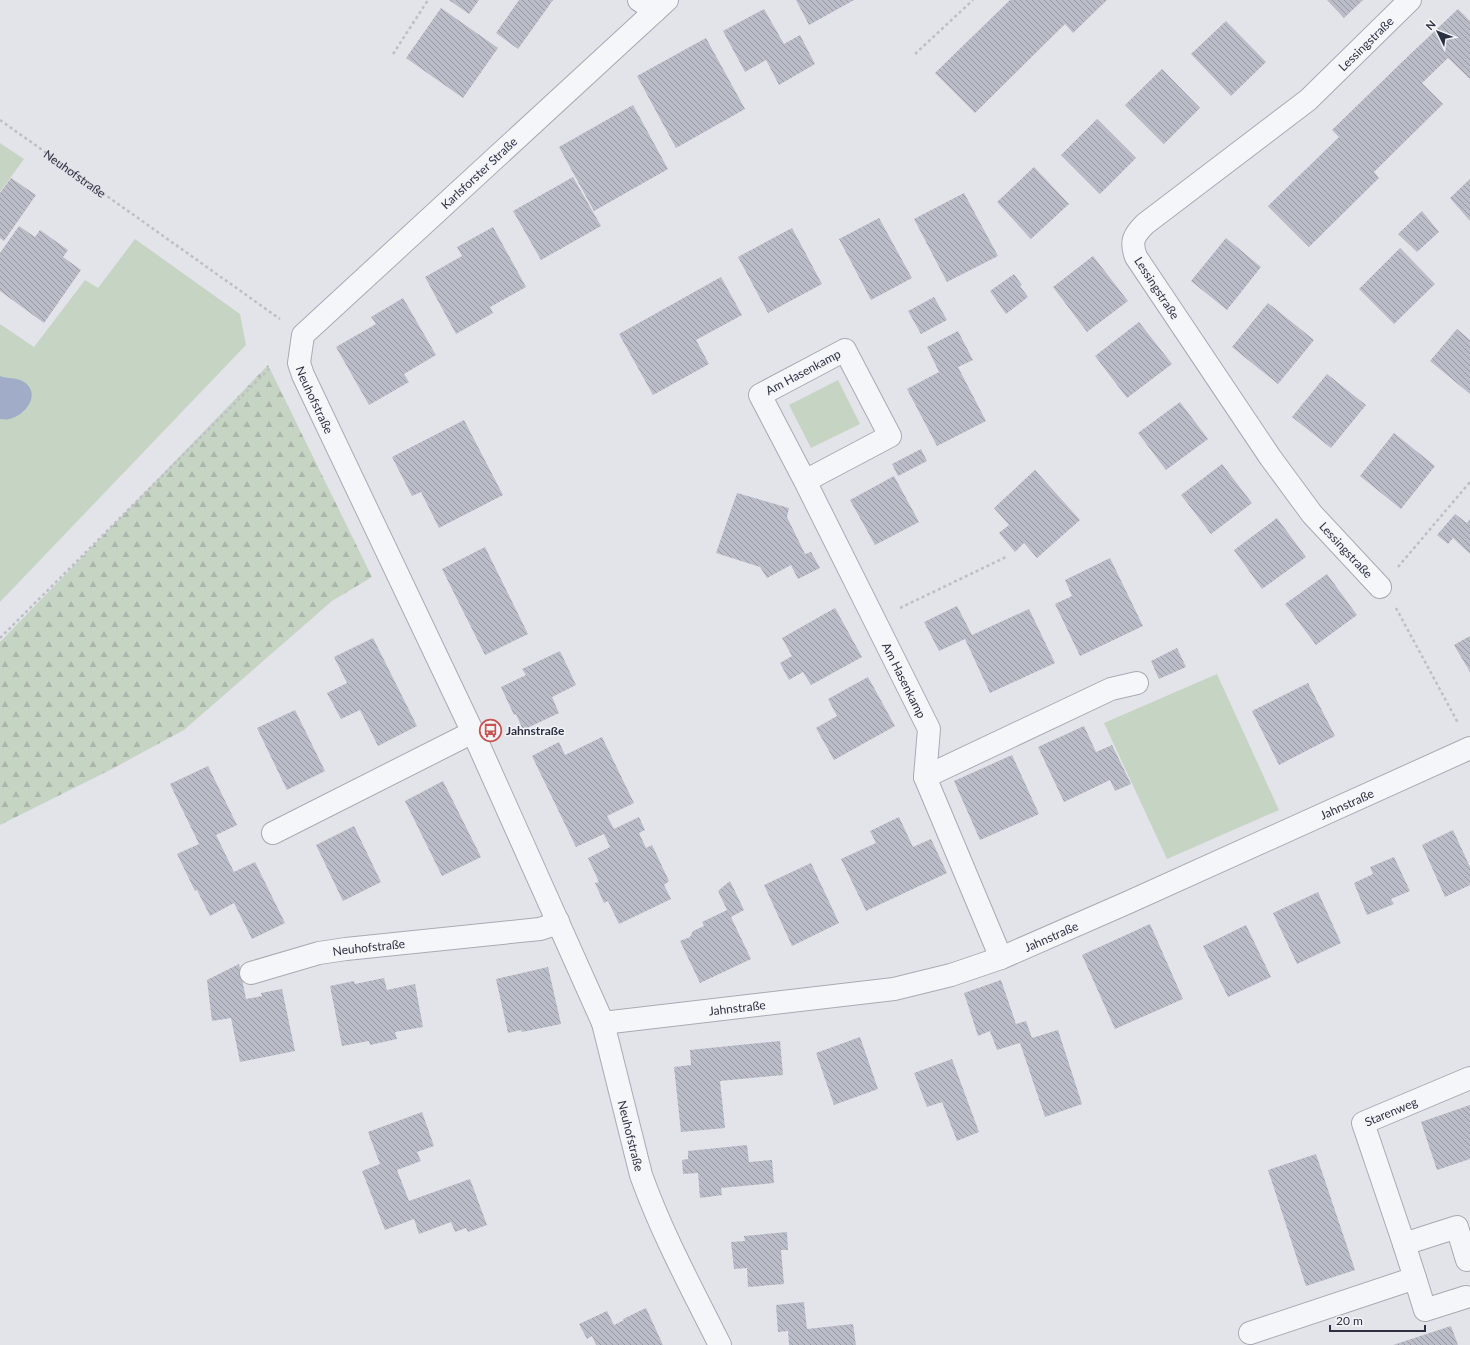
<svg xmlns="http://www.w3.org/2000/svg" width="1470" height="1345" font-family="Lato,sans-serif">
	<defs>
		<pattern id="forest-firs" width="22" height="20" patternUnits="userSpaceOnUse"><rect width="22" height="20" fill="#c6d4c4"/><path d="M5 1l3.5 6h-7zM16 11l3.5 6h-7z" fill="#aab6aa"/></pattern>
		<pattern id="building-back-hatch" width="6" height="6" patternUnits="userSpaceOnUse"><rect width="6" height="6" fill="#babdc7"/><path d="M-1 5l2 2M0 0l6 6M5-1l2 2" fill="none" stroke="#979aa3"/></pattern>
	</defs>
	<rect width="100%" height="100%" fill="#e3e4ea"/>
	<!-- grass -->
	<path fill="#c6d4c4" d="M0 143 24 159 0 192Z
		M135 239 240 314 246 345 0 602V324L34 347 85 280 98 288Z
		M838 380 860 424 811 448 789 405Z
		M1217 674 1279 810 1167 859 1104 723Z"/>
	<!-- forest -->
	<path fill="url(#forest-firs)" d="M268 365 372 577 332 601 184 730 110 770 0 825V642Z"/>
	<!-- water -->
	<path fill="#a0acc8" d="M0 376C7 379 17 377 24 382 42 394 25 416 9 419 7 420 3 419 0 419Z"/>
	<!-- building -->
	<path fill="url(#building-back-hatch)" d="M449 0H479L469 14Z
		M519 0H553L518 49 496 33Z
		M796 0H854L809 25Z
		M1010 0H1107L1073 33 1065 24 975 113 935 73Z
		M1327 0H1363L1344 18Z
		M441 8 498 48 463 98 406 58Z
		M764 9 784 44 800 35 815 64 779 85 766 60 745 72 723 31Z
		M1458 9 1470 21V79L1448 58 1422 83 1443 104 1374 172 1379 178 1309 247 1268 206 1339 137 1332 130 1402 62Z
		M1226 21 1266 62 1231 96 1191 54Z
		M706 38 745 109 676 148 637 76Z
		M1162 69 1200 108 1164 144 1125 105Z
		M633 105 668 169 594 211 559 147Z
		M1097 119 1136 158 1100 194 1061 155Z
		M1034 167 1069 204 1031 239 997 202Z
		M573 177 601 226 541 260 513 211Z
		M11 178 36 195 4 241 0 238V193Z
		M1470 179V221L1450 198Z
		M964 193 998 256 947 282 914 219Z
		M1422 211 1439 232 1417 252 1398 234Z
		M879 218 912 278 871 300 839 239Z
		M19 226 35 237 40 230 68 250 63 257 81 270 44 323 0 291V253Z
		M493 227 526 287 490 307 493 313 456 334 425 277 462 256 457 247Z
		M792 228 822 284 768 313 738 257Z
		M1226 238 1261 267 1227 310 1191 281Z
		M1400 248 1435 284 1394 324 1359 289Z
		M1093 256 1128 301 1087 332 1053 287Z
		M1014 274 1022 285 1020 286 1028 297 1006 314 990 291Z
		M721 277 742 315 696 340 709 364 653 395 619 334Z
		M934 297 947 320 921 334 908 311Z
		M403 298 436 355 404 374 409 382 369 405 336 347 376 324 371 317Z
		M1268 303 1314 340 1278 384 1232 347Z
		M1139 322 1172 364 1127 398 1095 356Z
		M1457 329 1470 340V394L1430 361Z
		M958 331 973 360 958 367 986 421 937 446 907 389 939 372 927 347Z
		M1327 374 1366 405 1331 448 1292 417Z
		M1180 402 1208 439 1166 470 1138 433Z
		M464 420 503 495 439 528 421 492 412 496 392 457Z
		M1394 433 1435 466 1401 509 1360 476Z
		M921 449 927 461 898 476 892 464Z
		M1222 464 1252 503 1211 534 1181 495Z
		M1035 470 1080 520 1037 558 1024 543 1015 552 999 533 1009 525 994 508Z
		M894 476 919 522 875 545 850 500Z
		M737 493 789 508 787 517 805 554 811 552 820 568 798 579 791 565 767 578 760 567 716 553Z
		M1455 514 1467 523 1470 519V554L1453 538 1448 544 1437 535Z
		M1277 518 1306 557 1262 589 1234 550Z
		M485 547 528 634 485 655 442 569Z
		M1110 558 1143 626 1080 656 1055 604 1072 596 1065 580Z
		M1327 574 1357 615 1316 645 1285 604Z
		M957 606 972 635 1029 609 1055 663 990 693 965 639 939 651 924 622Z
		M835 608 862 657 811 685 803 672 789 680 780 663 792 656 782 638Z
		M1470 636V672L1454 645Z
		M373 638 417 726 378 746 360 710 341 719 327 693 347 683 334 657Z
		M1177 648 1186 667 1159 679 1151 661Z
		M560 651 576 685 552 697 559 713 523 730 516 714 514 715 501 687 526 675 522 669Z
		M868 677 895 726 834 760 816 728 837 716 828 699Z
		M1308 683 1335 736 1279 765 1252 711Z
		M295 710 325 771 287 790 257 728Z
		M1084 726 1096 752 1112 745 1131 784 1115 791 1110 780 1064 802 1038 747Z
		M602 737 634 803 607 816 614 829 639 817 645 830 639 833 646 848 652 845 669 881 664 885 671 899 619 924 608 901 604 903 595 883 599 882 588 858 610 847 604 834 576 847 532 756 559 742 565 755Z
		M1012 755 1039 814 980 840 954 781Z
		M208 766 237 825 216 835 234 872 255 862 285 923 252 939 234 903 210 916 197 890 195 891 177 854 199 844 170 784Z
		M443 781 481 857 442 876 405 801Z
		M899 817 913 847 931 839 947 873 866 911 841 859 876 843 870 831Z
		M354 826 381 882 343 901 316 845Z
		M1453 830 1470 867V885L1445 897 1422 845Z
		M1394 857 1410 891 1391 899 1394 904 1367 915 1354 883 1373 874 1370 867Z
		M811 863 839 923 792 946 764 885Z
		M730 881 744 910 731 917 751 959 700 983 680 941 690 937 693 931 704 926 702 922 727 910 718 891Z
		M1318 892 1341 943 1297 964 1273 913Z
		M1150 924 1183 999 1115 1029 1082 955Z
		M1246 925 1271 977 1228 997 1203 946Z
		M239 964 246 999 262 996 261 993 282 989 295 1051 240 1062 231 1018 212 1021 207 980Z
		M548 967 561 1024 522 1032 521 1030 508 1033 496 979Z
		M384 978 387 990 415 984 423 1027 395 1032 397 1039 370 1045 369 1041 342 1046 330 986 354 981 355 984Z
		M1001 980 1016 1024 1026 1021 1032 1038 1058 1030 1082 1104 1045 1117 1020 1043 997 1050 990 1031 978 1036 964 993Z
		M860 1037 878 1089 834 1105 816 1053Z
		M780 1041 783 1075 720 1081 725 1128 681 1132 674 1067 691 1065 690 1050Z
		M952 1059 979 1132 957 1141 942 1102 927 1107 914 1073Z
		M1470 1105V1159L1437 1170 1421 1122Z
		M422 1112 434 1146 417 1152 421 1161 397 1170 409 1201 470 1179 487 1225 468 1232 466 1228 455 1232 451 1222 419 1234 414 1219 385 1230 362 1171 380 1164 368 1132Z
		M747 1145 749 1162 772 1160 774 1183 721 1188 722 1195 700 1198 698 1173 683 1174 682 1160 688 1159V1151Z
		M1316 1154 1355 1270 1306 1286 1268 1170Z
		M787 1232 788 1250H781L784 1284 748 1287 747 1268 734 1269 731 1242 745 1241 744 1236Z
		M804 1302 807 1329 853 1324 856 1345H789L788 1331 778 1332 776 1305Z
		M646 1308 663 1345H596L592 1336 587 1339 579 1324 607 1311 614 1325 624 1320 623 1319Z
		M1451 1326 1458 1345H1393Z"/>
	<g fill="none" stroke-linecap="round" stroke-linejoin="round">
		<defs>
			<g id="minor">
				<path d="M639 0 655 11"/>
				<path id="s2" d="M667 0 303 335 299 363 303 375 476 739 603 1023 641 1175C662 1234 692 1289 720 1345"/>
				<path id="s3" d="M805 481 890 436 845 350 760 395 805 481 929 729 925 777 1001 958"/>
				<path id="s4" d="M1380 587 1312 514 1270 457 1136 257C1130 241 1134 235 1145 224L1308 100 1410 0"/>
				<path d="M925 777 1111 689 1137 683"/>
				<path d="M273 833 473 732"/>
				<path id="s5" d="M251 973 319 953 346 949 540 929 549 926 558 921"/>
				<path id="s6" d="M603 1023 894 989 951 975 1001 958 1129 902 1470 748"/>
				<path id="s7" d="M1467 1260 1457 1227 1404 1244 1363 1123 1470 1078"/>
				<path d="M1415 1278 1425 1310 1466 1297"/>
				<path d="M1250 1333 1415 1278 1404 1244"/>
			</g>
		</defs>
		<!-- minor casing -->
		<use href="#minor" stroke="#a8aab4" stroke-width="24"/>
		<!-- path -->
		<g stroke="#bdbfc5" stroke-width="2.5" stroke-dasharray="3 3" stroke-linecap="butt">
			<path d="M393 54 428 0"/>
			<path d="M915 54 973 0"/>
			<path id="s1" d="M0 120 280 319"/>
			<path d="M1398 567 1470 482"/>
			<path d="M900 608 1008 556"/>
			<path d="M1396 608 1458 723"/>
			<path d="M0 638 271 367"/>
		</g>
		<!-- minor -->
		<use href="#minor" stroke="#f5f6f9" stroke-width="22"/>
	</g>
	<!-- icons -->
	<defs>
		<symbol id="bus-ring" viewBox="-11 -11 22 22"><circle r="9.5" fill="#f2f4f8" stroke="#c75350" stroke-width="1.5"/><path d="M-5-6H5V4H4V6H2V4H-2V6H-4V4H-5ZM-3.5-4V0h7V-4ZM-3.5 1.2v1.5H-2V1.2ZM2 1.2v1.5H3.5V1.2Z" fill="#c75350"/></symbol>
	</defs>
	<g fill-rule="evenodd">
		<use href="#bus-ring" x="478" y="718" width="25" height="25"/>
	</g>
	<g text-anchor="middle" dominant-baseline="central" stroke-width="3" stroke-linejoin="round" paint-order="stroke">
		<!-- street labels -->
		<g font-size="12" fill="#2c3041" stroke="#f2f4f8">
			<text stroke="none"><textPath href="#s4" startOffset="734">Lessingstraße</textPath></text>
			<text stroke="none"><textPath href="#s1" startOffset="92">Neuhofstraße</textPath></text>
			<text transform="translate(479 173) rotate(-43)">Karlsforster Straße</text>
			<text transform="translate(1157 288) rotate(57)">Lessingstraße</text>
			<text transform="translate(803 372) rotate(-28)">Am Hasenkamp</text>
			<text stroke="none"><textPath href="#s2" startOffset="563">Neuhofstraße</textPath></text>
			<text transform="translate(1346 550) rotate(47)">Lessingstraße</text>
			<text stroke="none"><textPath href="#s3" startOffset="609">Am Hasenkamp</textPath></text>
			<text stroke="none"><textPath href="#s6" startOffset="783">Jahnstraße</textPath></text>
			<text stroke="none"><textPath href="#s6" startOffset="459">Jahnstraße</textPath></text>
			<text stroke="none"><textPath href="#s5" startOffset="121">Neuhofstraße</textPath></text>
			<text stroke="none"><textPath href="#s6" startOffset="135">Jahnstraße</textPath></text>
			<text stroke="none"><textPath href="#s7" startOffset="248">Starenweg</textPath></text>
			<text stroke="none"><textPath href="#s2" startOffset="1366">Neuhofstraße</textPath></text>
		</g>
		<!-- poi labels -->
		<g font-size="12" font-weight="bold" fill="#2c3041" stroke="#f2f4f8" text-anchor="start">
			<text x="506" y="730">Jahnstraße</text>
		</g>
	</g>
	<!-- north arrow -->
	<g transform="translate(1438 32) rotate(313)" stroke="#f2f4f8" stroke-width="3" paint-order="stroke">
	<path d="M0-3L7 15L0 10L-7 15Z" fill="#2c3041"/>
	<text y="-6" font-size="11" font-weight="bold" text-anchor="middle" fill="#2c3041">N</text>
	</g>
	<!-- scale -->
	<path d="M1330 1325v6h95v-6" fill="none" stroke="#2c3041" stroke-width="2"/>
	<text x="1336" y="1325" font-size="12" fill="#2c3041" stroke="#f2f4f8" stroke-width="3" paint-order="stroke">20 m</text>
</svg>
